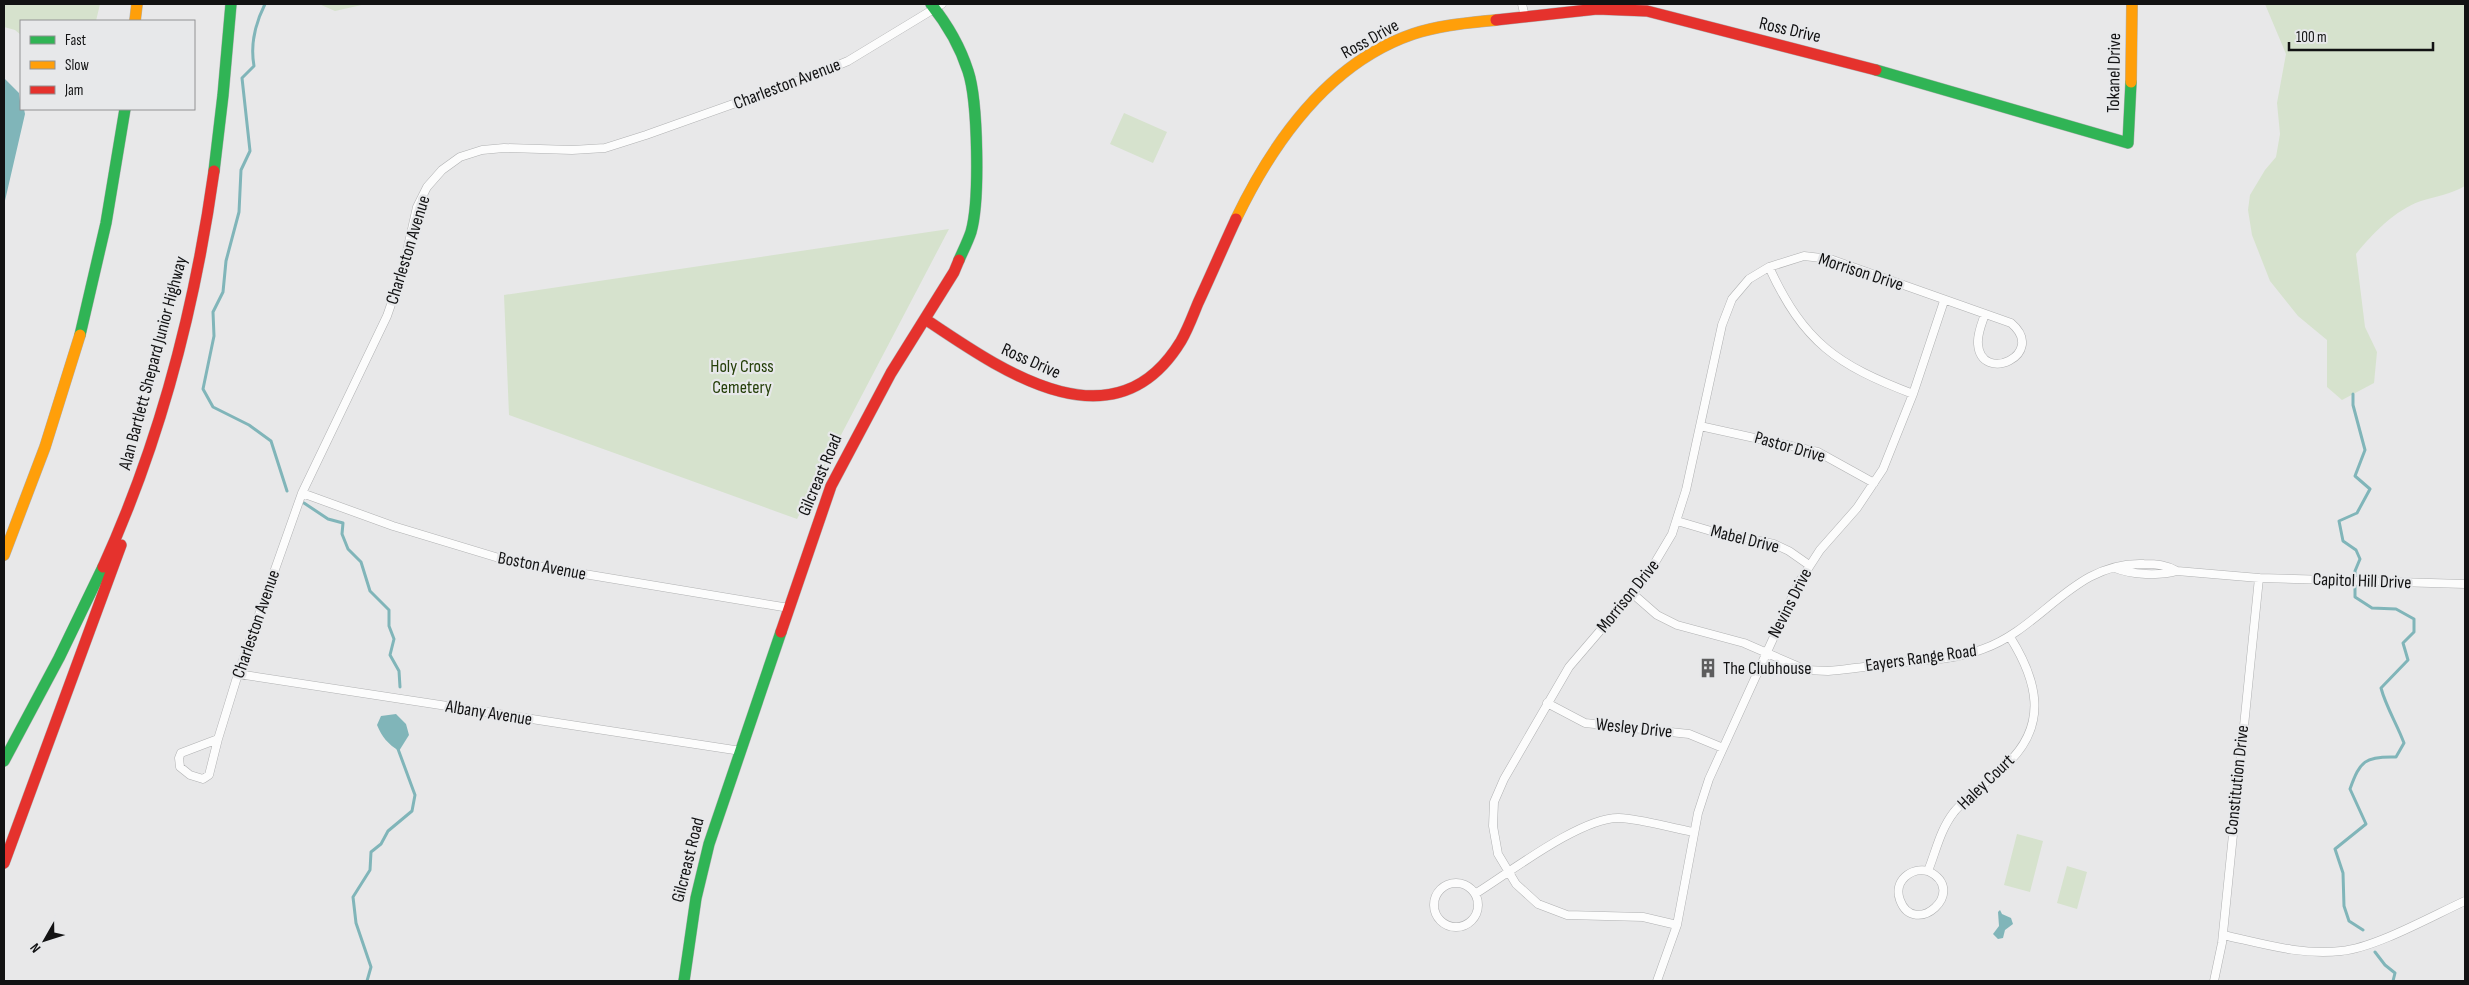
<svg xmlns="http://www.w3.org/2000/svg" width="2469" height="985" font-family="'Sofia Sans Condensed',sans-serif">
	<rect width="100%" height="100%" fill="#e8e8e9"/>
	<!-- green -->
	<path fill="#d6e2cd" d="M4 4H100L96 21H21V35L15 30 4 27Z
		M319 4H366L335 11Z
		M2265 4H2465V186C2451 194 2437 196 2421 201 2395 210 2373 233 2356 254L2365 327 2377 352 2374 383 2342 400 2327 387V340L2298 316 2270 281 2252 235 2248 210 2250 195 2265 170 2276 157 2280 134 2277 103 2286 54Z
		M1124 113 1167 132 1153 163 1110 144Z
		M949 229 797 519 509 415 504 295Z
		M2017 834 2043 841 2030 892 2004 885Z
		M2067 866 2087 872 2077 909 2057 903Z"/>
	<!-- water -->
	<path fill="#80b5b9" d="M4 78 19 93 21 109H24L25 114 4 205Z
		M396 714 406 724 409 735 399 751C388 744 382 737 377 725L381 716Z
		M2000 910 2002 914 2011 918 2013 924 2005 930 2003 938 1998 939 1993 934 1999 926 1998 912Z"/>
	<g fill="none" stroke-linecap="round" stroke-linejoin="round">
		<!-- stream -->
		<path stroke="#80b5b9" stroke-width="3" d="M265 4C255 24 250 44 254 66L242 78 250 151 241 170 239 212 226 261 223 292 213 312 214 336 203 389 213 407 249 425 271 441 287 491
			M2353 394V405L2365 450 2355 476 2370 489 2357 513 2339 521 2343 541 2356 550 2360 559 2355 571V597L2372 608 2396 609 2414 619V632L2403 643 2408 660 2381 688C2386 707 2397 724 2404 743L2396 757C2365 756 2360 761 2350 789L2366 824 2335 849 2343 873 2344 906 2349 921 2363 930
			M304 503 328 519 343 523 342 534 348 549 361 562 370 591 389 610V626L394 639 390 655 399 671 400 687
			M2375 952 2385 965 2395 973 2393 981
			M367 981 371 967 356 923 353 897 370 870 371 852 381 844 388 831 412 811 415 795 398 749"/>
		<defs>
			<path id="street" d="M1522 4 1525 17
				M1769 267C1804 343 1837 365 1913 394
				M1700 426 1818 452 1874 483
				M302 493 393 526 512 562 789 608
				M1677 521 1711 531 1774 544 1789 551 1809 565
				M2115 568C2131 575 2160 576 2177 571L2259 578 2465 584
				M1633 594 1657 615 1677 625 1744 643 1806 670 1828 671C1850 669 1871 666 1893 663 1923 660 1955 660 1983 649 2043 628 2074 561 2144 564 2157 564 2166 565 2177 571
				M238 674 741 751
				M1547 703 1585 723 1689 734 1723 748
				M218 739 209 775 203 779 190 775 180 767 179 758 181 753 218 739 238 674 302 493 387 316 402 273 417 207 427 187 442 170 460 157 482 150 504 148 572 150 605 148 646 135 817 74 848 61 942 4
				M1928 871C1970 891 1914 939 1900 900 1893 881 1911 867 1928 871 1936 851 1940 830 1954 812 1969 794 1990 781 2007 764 2049 724 2037 680 2010 637
				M1434 905a22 22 0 1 1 44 0a22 22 0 1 1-44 0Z
				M1475 894C1509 873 1581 817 1619 818 1643 819 1670 828 1694 832
				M1677 925 1643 917 1567 915 1538 904 1516 884 1498 854 1493 826 1494 802 1504 779 1569 667 1647 576 1672 534 1686 490 1722 325 1732 299 1749 279 1769 267 1804 256 1830 259 2011 323C2048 354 1981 385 1978 344 1977 334 1982 323 1985 314
				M2223 935C2260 943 2302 956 2341 951 2375 948 2432 916 2465 901
				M1657 981 1677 925 1698 813 1709 779 1798 584 1820 550 1857 508 1883 469 1913 394 1944 301
				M2214 981 2222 943 2259 578"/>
			<path id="fast" d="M931 4C947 24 960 46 968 71 978 101 980 201 971 232 968 241 963 251 959 260
				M1876 70 2128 143 2131 82
				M214 171 223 95 231 4
				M80 335 106 223 125 109
				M4 761 59 658 103 567
				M684 981 696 898 709 844 781 632"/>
			<path id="slow" d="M135 21 137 4
				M2131 82 2132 4
				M1236 219C1273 142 1328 63 1413 34 1440 25 1468 23 1496 20
				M4 555 45 447 80 335"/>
			<path id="jam" d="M1496 20 1597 9 1647 11 1876 70
				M925 319C1001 370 1114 451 1181 341 1188 329 1193 315 1198 303 1211 275 1223 247 1236 219
				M103 567C160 442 195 307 214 171
				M781 632 831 486 891 373 954 272 959 260
				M4 863 121 545"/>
		</defs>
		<!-- street casing -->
		<use href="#street" stroke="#b0b1b2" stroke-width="9"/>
		<!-- fast casing -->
		<use href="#fast" stroke="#b0b1b2" stroke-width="12"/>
		<!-- slow casing -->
		<use href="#slow" stroke="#b0b1b2" stroke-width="12"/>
		<!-- jam casing -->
		<use href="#jam" stroke="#b0b1b2" stroke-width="12"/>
		<!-- street -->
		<use href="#street" stroke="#fcfcfc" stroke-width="8"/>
		<!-- fast -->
		<use href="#fast" stroke="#30b455" stroke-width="11"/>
		<!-- slow -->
		<use href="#slow" stroke="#ff9f0a" stroke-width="11"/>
		<!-- jam -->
		<use href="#jam" stroke="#e5322d" stroke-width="11"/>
	</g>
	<!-- icons -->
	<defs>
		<symbol id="building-bare" viewBox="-9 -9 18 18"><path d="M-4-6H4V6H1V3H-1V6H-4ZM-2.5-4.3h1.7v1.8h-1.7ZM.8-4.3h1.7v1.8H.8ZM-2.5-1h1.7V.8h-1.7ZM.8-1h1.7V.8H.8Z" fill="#5d5d5e" stroke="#e7e8ea" stroke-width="2.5" paint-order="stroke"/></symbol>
	</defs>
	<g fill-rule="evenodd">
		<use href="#building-bare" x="1694" y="654" width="28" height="28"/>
	</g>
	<g text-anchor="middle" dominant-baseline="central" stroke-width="4.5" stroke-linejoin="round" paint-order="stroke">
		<!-- street labels -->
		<g font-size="18" fill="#121213" stroke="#e7e8ea">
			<text transform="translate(1790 30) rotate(13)">Ross Drive</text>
			<text transform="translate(1370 39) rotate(-29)">Ross Drive</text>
			<text transform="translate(2114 73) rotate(-89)">Tokanel Drive</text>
			<text transform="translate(787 84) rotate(-21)">Charleston Avenue</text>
			<text transform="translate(408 250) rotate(-73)">Charleston Avenue</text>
			<text transform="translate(1861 272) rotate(18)">Morrison Drive</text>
			<text transform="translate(1031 361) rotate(24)">Ross Drive</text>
			<text transform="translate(153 363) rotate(-75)">Alan Bartlett Shepard Junior Highway</text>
			<text transform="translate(1790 447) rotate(16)">Pastor Drive</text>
			<text transform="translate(820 475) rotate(-67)">Gilcreast Road</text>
			<text transform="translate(1745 539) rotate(14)">Mabel Drive</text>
			<text transform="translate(542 566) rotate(11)">Boston Avenue</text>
			<text transform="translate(2362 581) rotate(2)">Capitol Hill Drive</text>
			<text transform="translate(1628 596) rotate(-51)">Morrison Drive</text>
			<text transform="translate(1790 603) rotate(-63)">Nevins Drive</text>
			<text transform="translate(256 624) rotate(-71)">Charleston Avenue</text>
			<text transform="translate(1921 658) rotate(-8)">Eayers Range Road</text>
			<text transform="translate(489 713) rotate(9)">Albany Avenue</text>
			<text transform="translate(1634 728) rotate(6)">Wesley Drive</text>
			<text transform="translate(2237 780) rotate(-84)">Constitution Drive</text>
			<text transform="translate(1986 782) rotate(-44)">Haley Court</text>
			<text transform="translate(688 860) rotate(-76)">Gilcreast Road</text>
		</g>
		<!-- park labels -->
		<g font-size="18" fill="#253f09" stroke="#e7e8ea">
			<text x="742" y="366">Holy Cross<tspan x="742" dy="21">Cemetery</tspan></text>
		</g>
		<!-- poi labels -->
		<g font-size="18" fill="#121213" stroke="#e7e8ea" text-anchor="start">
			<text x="1723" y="668">The Clubhouse</text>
		</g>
	</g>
	<!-- border -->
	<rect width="2469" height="985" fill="none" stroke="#121213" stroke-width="10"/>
	<!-- legend -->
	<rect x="20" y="20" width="175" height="90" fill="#e7e8ea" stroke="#929294"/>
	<rect x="30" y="36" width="25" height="8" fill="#30b455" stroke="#929294"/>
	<text x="65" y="45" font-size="15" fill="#121213">Fast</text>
	<rect x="30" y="61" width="25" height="8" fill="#ff9f0a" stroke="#929294"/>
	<text x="65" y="70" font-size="15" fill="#121213">Slow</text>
	<rect x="30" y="86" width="25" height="8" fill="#e5322d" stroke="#929294"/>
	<text x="65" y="95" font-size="15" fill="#121213">Jam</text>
	<!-- north arrow -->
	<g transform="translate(45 940) rotate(231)" stroke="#e7e8ea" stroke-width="4" paint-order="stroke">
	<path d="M0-4L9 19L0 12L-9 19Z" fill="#121213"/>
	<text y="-8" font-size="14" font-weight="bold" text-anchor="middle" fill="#121213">N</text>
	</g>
	<!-- scale -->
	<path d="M2289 42v8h144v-8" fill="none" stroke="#121213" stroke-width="2.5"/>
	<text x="2296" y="42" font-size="15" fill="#121213" stroke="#e7e8ea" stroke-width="4" paint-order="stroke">100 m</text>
</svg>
